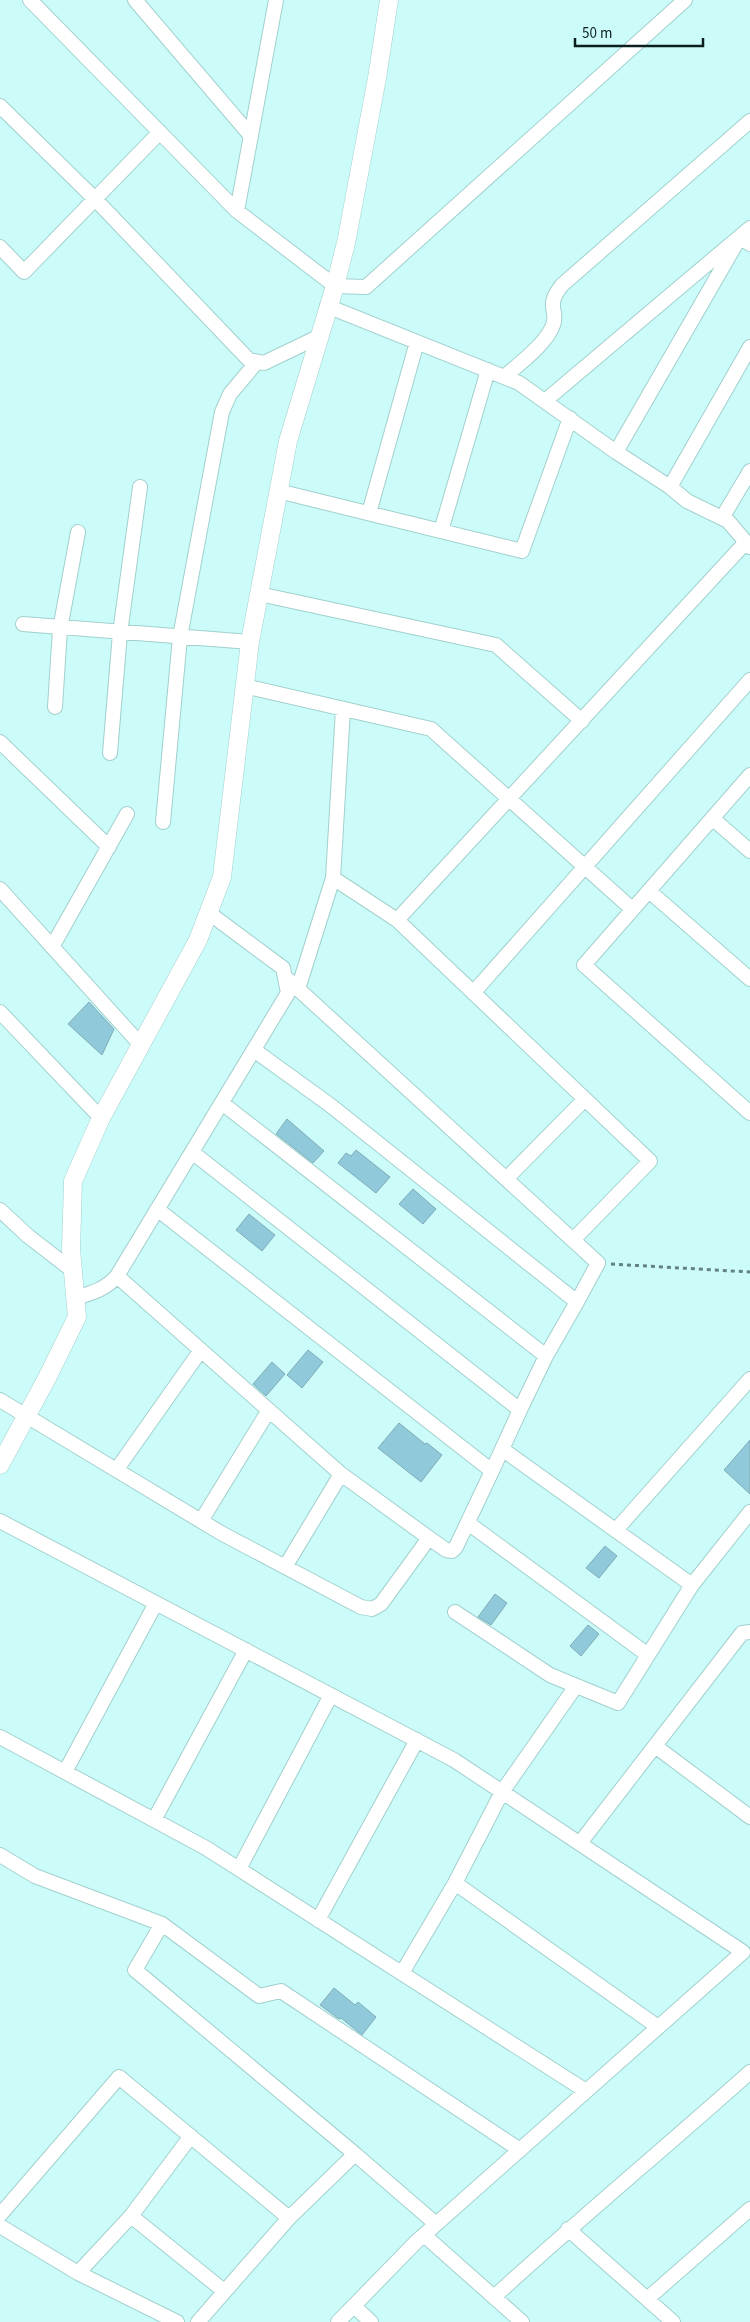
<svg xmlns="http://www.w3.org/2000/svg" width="750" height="2322" font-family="'Source Sans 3',sans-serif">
	<rect width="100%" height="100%" fill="#ccfcf9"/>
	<!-- building -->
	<path fill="#90cada" stroke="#80abb7" d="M89 1002 114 1029 102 1055 68 1024Z
		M287 1119 324 1151 313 1163 276 1134Z
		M356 1150 390 1177 376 1193 338 1163 346 1153 351 1156Z
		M413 1189 436 1209 423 1224 399 1204Z
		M249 1214 275 1235 262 1251 236 1230Z
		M308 1350 323 1362 302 1388 287 1375Z
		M272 1362 285 1374 266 1396 253 1384Z
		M399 1423 425 1444 427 1443 442 1455 421 1482 378 1448Z
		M750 1440V1494L724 1470Z
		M605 1546 617 1556 599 1578 586 1568Z
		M495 1594 507 1603 491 1625 478 1617Z
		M588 1625 599 1634 581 1656 570 1646Z
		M334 1988 355 2005 358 2002 376 2017 362 2035 341 2018 339 2019 320 2005Z"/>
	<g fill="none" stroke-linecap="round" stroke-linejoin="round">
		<defs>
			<path id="minor" d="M30 0 237 211 335 286 366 287 685 0
				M135 0 251 136
				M0 106 95 199 249 360 264 363 318 337
				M237 211 276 0
				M0 247 24 272 160 132
				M327 306 519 383 616 452 670 487 687 501 728 521 750 547
				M504 377C519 364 547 343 553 325 559 309 544 308 562 285L750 121
				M546 400 750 228
				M616 452 740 237 750 244
				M670 487 750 347
				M278 491 522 551 570 418
				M369 513 417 342
				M722 518 750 471
				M441 531 488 370
				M259 594 496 645 582 721
				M23 624 250 642
				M244 686 431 729 632 909
				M55 707 60 629 78 532
				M0 742 109 847
				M110 753 120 633 140 487
				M750 775 584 965 750 1113
				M712 818 750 851
				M163 822 180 637 222 412 230 394 256 363
				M333 878 397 920 650 1161 573 1240
				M0 889 140 1044
				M649 891 750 979
				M397 920 746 542
				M52 947 127 814
				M285 977 598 1263 577 1302
				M298 989 333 878 343 709
				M473 993 750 680
				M0 1012 101 1118
				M254 1050 330 1105 577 1302 546 1356
				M222 1103 546 1356 520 1410
				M192 1152 520 1410 492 1471
				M506 1179 585 1099
				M157 1209 492 1471 456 1547 452 1551 446 1550 429 1538
				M0 1210 28 1236 72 1270
				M75 1298C92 1293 106 1289 117 1276
				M0 1400 221 1533 361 1607 372 1609 381 1604 429 1538 341 1474 117 1276 288 993 283 968 209 913
				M502 1449 692 1585
				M117 1469 201 1350
				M0 1521 454 1760 743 1952 416 2242 338 2322
				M201 1521 269 1410
				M468 1523 648 1655
				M616 1530 750 1379
				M285 1567 341 1474
				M455 1612 550 1675 618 1703 692 1585 750 1512
				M0 1737 206 1848 586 2091
				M655 1746 750 1817
				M65 1772 156 1603
				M154 1820 246 1650
				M580 1843 742 1633 750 1632
				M0 1855 35 1876 162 1924
				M239 1869 331 1695
				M455 1883 658 2027
				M318 1920 417 1740
				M402 1973 455 1883 502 1792 576 1686
				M355 2154 436 2224
				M0 2215 119 2077 289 2218 355 2154 135 1970 162 1924 259 1996 281 1991 520 2150
				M131 2216 224 2291
				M0 2226 78 2273 177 2322
				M568 2229 673 2322
				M424 2235 522 2322
				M78 2273 131 2216 191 2136
				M494 2297C578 2220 665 2148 750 2072
				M647 2299 750 2209
				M354 2306 371 2322
				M198 2322 289 2218"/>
			<path id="tertiary" d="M0 1465 47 1378 77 1317 71 1249 73 1181 101 1118 198 940 222 877 250 642 288 441 335 286 346 243 377 78 389 0"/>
		</defs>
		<!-- minor casing -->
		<use href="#minor" stroke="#a1d0cd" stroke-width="16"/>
		<!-- tertiary casing -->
		<use href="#tertiary" stroke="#a1d0cd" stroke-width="19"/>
		<!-- path -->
		<path stroke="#638381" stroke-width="3" stroke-dasharray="4 4" stroke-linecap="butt" d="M611 1264 750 1272"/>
		<!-- minor -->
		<use href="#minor" stroke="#fff" stroke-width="14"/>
		<!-- tertiary -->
		<use href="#tertiary" stroke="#fff" stroke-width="18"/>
	</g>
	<!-- scale -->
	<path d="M575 38v8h128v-8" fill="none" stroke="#0c1e1d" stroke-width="2.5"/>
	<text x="582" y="38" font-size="15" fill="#0c1e1d" stroke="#ccfcf9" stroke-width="4" paint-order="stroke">50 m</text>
</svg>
